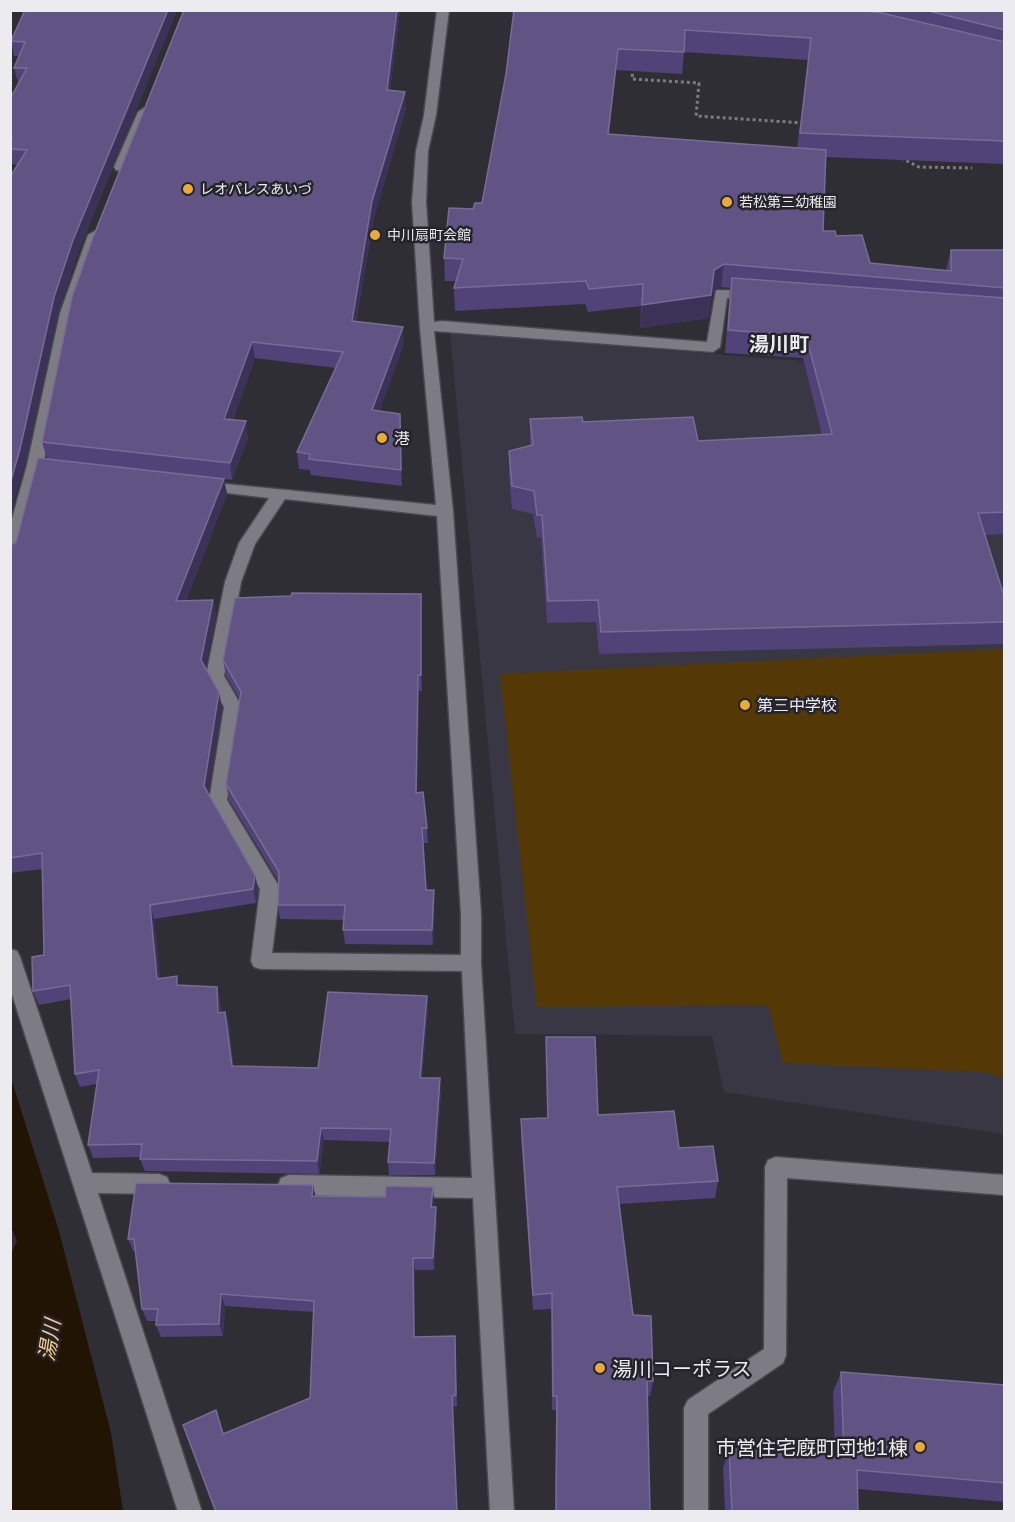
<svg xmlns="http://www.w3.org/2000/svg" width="1015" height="1522" font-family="'IBM Plex Sans','Noto Sans JP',sans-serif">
	<rect width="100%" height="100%" fill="#2f2e35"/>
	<!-- built -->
	<path fill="#393743" d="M450 333 1004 377V1134L724 1092 712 1036 515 1034Z"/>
	<!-- green -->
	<path fill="#543906" d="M1004 649V1078L984 1072 783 1063 768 1005 537 1007 500 674Z"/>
	<!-- water -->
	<path fill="#211402" d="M11 1078 59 1231 111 1433 123 1511H11L10 1256 17 1241 10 1225Z"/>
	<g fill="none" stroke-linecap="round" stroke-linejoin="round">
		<defs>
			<path id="service" d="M776 1157 1004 1175V1195L787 1178 786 1355 783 1363 708 1414V1512H684V1408L688 1400 764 1349 765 1167 768 1160Z"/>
			<path id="minor" d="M437 10H449L436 115 428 151 426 202 434 322 442 321 707 342 716 290 754 291 761 295 754 299 727 298 720 347 713 352 434 331 453 511 481 914V963L514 1512H490L473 1198 289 1195 281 1192 278 1185 281 1178 289 1175 472 1178 462 971 261 969 254 967 251 961 260 889 209 801 224 707 206 676 225 582 239 543 269 498 203 490 195 485 197 481 436 505 420 328 412 202 416 151 424 115ZM285 499 437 516 461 914V955L272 953 280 888 227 800 242 707 224 676 241 582 255 544Z
				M144 108 150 112 128 167 121 171 116 170 114 167 138 112Z
				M95 231 102 235 74 313 43 465 18 557 10 563V526L27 465 60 313 88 235Z
				M10 949 17 951 20 957 92 1173 159 1174 167 1177 170 1184 167 1191 159 1194 98 1193 202 1512H178L10 988Z"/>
		</defs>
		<!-- service casing -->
		<use href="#service" stroke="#4a494f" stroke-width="3"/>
		<!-- minor casing -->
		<use href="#minor" stroke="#4a494f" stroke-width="3"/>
		<!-- path -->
		<path stroke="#7d7c82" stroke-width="3" stroke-dasharray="3 3" stroke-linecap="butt" d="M633 68 632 79 699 83 696 116 804 123
			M901 158 919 167 972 168"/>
		<!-- service -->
		<use href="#service" fill="#7d7c84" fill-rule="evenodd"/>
		<!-- minor -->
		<use href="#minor" fill="#7d7c84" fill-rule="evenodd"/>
	</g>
	<!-- wall -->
	<path fill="#514278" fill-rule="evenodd" d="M25 10H176V12L77 255 58 313 25 464 18 165 10 164V99L19 83H18L14 68 19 56H14L11 41Z
		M400 10 390 90 406 108 374 218 356 322 404 344 379 411 401 430 402 486 311 475 310 470 299 469 297 452 336 368 255 358 233 420 248 438 232 480 224 479 227 494 186 601 213 600 216 615 205 668 222 707 208 794 255 875 258 889 256 903 154 919 160 979 180 986 217 987 220 1001 221 1013 225 1012 229 1025 233 1066 318 1068 427 996 428 1009 422 1078 441 1092 435 1175H389L388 1162 390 1142 324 1140 319 1174 145 1171 140 1159V1157L93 1158 88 1145 97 1084 80 1087 75 1074 71 999 39 1005 33 991 44 955 42 869 10 873V546L16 542 47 459 42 442Z
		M514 10H1005V164L826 157 823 231 836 236 870 263 946 270 951 250H1005V534L985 535 1005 599 1004 644 599 654 596 622 547 623 541 537 537 538 533 514 512 509 509 474V451L530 445V419L583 422 698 441 822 435 803 358 725 353 730 288 721 287 712 293 708 318 640 328 641 306 588 312 585 304 455 311 454 288 456 281H445L444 258 473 209 482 203 506 74ZM684 52 808 60 797 148 609 134 616 70 682 74Z
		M421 594 422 691H419L417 792 427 828 428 843H423L426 890 434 905 433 945 345 944 343 930 344 920 280 919 278 905 279 882 229 800 226 784 240 700 226 676 223 660Z
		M546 1037 598 1115 679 1148 718 1181 715 1198 619 1204 633 1315 653 1381 650 1396H647L650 1512H555L556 1410H552L551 1309 533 1310 521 1137V1119L547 1118Z
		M313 1185 315 1196 434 1200 433 1207 437 1219 434 1270H415V1337L455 1336 457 1406 452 1407 216 1512V1410L224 1434 310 1398 313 1312 225 1306 223 1336 161 1337 156 1325 157 1321H147L142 1309 135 1251H133L128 1239Z
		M841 1372 1005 1385V1502L858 1489V1512H725L723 1468 729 1449 835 1453 833 1392Z"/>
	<!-- shaded-wall -->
	<path fill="#3c3258" d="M168 10H176V12L77 255 58 313 25 464 10 516V484L54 297 73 240Z
		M397 10H400L388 107 387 90Z
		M618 49 616 70 607 156 608 134Z
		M405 92 406 108 374 218 353 338 352 321 372 201Z
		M724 264 721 287 712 293 708 318 640 328 642 305 714 270Z
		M403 327 404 344 374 427 372 410Z
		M252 342 255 358 227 436 224 419Z
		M400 414 401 430 402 486 401 470Z
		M246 421 248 438 232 480 230 463Z
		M224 479 227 494 180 616 176 601Z
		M421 594 422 610V691L421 675Z
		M213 600 216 615 204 676 201 660Z
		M418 675 419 691 417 808 416 793Z
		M219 692 222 707 207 801 204 786Z
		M255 875 258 889 256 903 253 889Z
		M434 890V905L433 945 432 930Z
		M150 905 154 919 161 993 157 979Z
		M217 987 220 1001 221 1027 218 1013Z
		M427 996 428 1009 421 1091 420 1078Z
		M225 1012 229 1025 235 1079 232 1066Z
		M440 1078 441 1092 435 1175 434 1163Z
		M321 1128 324 1140 319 1174 317 1161Z
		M313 1185 316 1198 312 1196Z
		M433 1187 434 1200 432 1219 431 1207Z
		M436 1207 437 1219 434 1270 433 1258Z
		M413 1258 415 1270V1349L414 1337Z
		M221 1294 225 1306 223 1336 219 1324Z"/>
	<!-- building -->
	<path fill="#615485" stroke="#776c96" stroke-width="1.5" d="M25 10H168L73 240 54 297 20 449 10 484V177L27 150 10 149V141L12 138H10V99L27 68H14L25 42 11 41Z
		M184 10H397L387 90 405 92 372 201 352 321 403 327 372 410 400 414 401 470 309 459 310 454 297 452 343 352 252 342 224 419 246 421 230 463 42 442 72 297 92 240Z
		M514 10H857L882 13 1005 42V141L800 133 811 38 685 30 684 52 618 49 608 134 826 150 823 231H835L836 236 862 235 870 263 951 271V250H1005V288L724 264 714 270 711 295 642 305 643 284 589 289 586 281 454 288 463 259 444 258 449 208 473 209 475 203H482L506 74Z
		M925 10H1005V30Z
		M732 278 1005 298V512L978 513 1005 599V622L601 632 598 600 548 601 542 515H537L534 491 512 486 509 451 533 445 530 419 582 417 583 422 693 417 698 441 832 434 806 336 728 330Z
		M38 458 224 479 176 601 213 600 201 660 219 692 204 786 255 875 253 889 150 905 157 979 177 976V985L217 987 218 1013 225 1012 232 1066 318 1068 328 992 427 996 420 1078H440L434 1163 388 1162 391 1129 321 1128 317 1161 140 1159 142 1144 88 1145 99 1070 75 1074 70 985 33 991 32 957 44 955 42 853 10 858V546L16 542Z
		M292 593 421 594V675H418L416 793 423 792 427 828H422L426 890H434L432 930H343L345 905H278L279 872 226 784 241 692 223 660 235 598 291 596Z
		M546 1037H595L598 1115 674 1111 679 1148 713 1146 718 1181 617 1187 633 1315 651 1316 653 1381H647L650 1512H556L557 1396H553L552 1293 533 1295 521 1119 548 1118Z
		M136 1183 313 1185 312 1196 385 1197 386 1186 433 1187 431 1207H436L433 1258H413L414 1337 455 1336 456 1395 452 1396 457 1512H216L183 1425 216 1410 223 1434 310 1398 314 1301 221 1294 219 1324 156 1325 158 1309H142L134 1239H128Z
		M841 1372 1005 1385V1483L857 1470 858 1512H732L729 1449 844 1454Z"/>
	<!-- markers -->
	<g fill="#eaaa39" stroke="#25242b" stroke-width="2">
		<circle cx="188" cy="189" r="6"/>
		<circle cx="727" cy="202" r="6"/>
		<circle cx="375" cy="235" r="6"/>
		<circle cx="382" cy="438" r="6"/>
		<circle cx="745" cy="705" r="6"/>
		<circle cx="600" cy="1368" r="6"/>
		<circle cx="920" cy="1447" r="6"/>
	</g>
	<g text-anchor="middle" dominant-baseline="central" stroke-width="5" stroke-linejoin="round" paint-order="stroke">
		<!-- far-poi labels -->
		<g font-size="14" fill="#ececf0" stroke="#25242b" text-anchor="start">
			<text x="200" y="189">レオパレスあいづ</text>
			<text x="739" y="202">若松第三幼稚園</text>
			<text x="387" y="235">中川扇町会館</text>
		</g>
		<!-- poi labels -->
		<g font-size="16" fill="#ececf0" stroke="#25242b" text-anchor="start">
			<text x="394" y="438">港</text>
			<text x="757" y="705">第三中学校</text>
		</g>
		<!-- quarter labels -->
		<g font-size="20" font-weight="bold" fill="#ececf0" stroke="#25242b">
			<text x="779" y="343">湯川町</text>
		</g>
		<!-- near-poi labels -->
		<g font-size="20" fill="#ececf0" stroke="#25242b" text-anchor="start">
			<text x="612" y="1368">湯川コーポラス</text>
			<text x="908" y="1447" text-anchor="end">市営住宅廐町団地1棟</text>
		</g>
		<!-- near-water labels -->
		<g font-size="21" font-style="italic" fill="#fbcc86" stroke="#25242b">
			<text transform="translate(49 1340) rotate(-81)">湯川</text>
		</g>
	</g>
	<!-- border -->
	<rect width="1015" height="1522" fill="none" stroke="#ececf0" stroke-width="24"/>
</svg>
